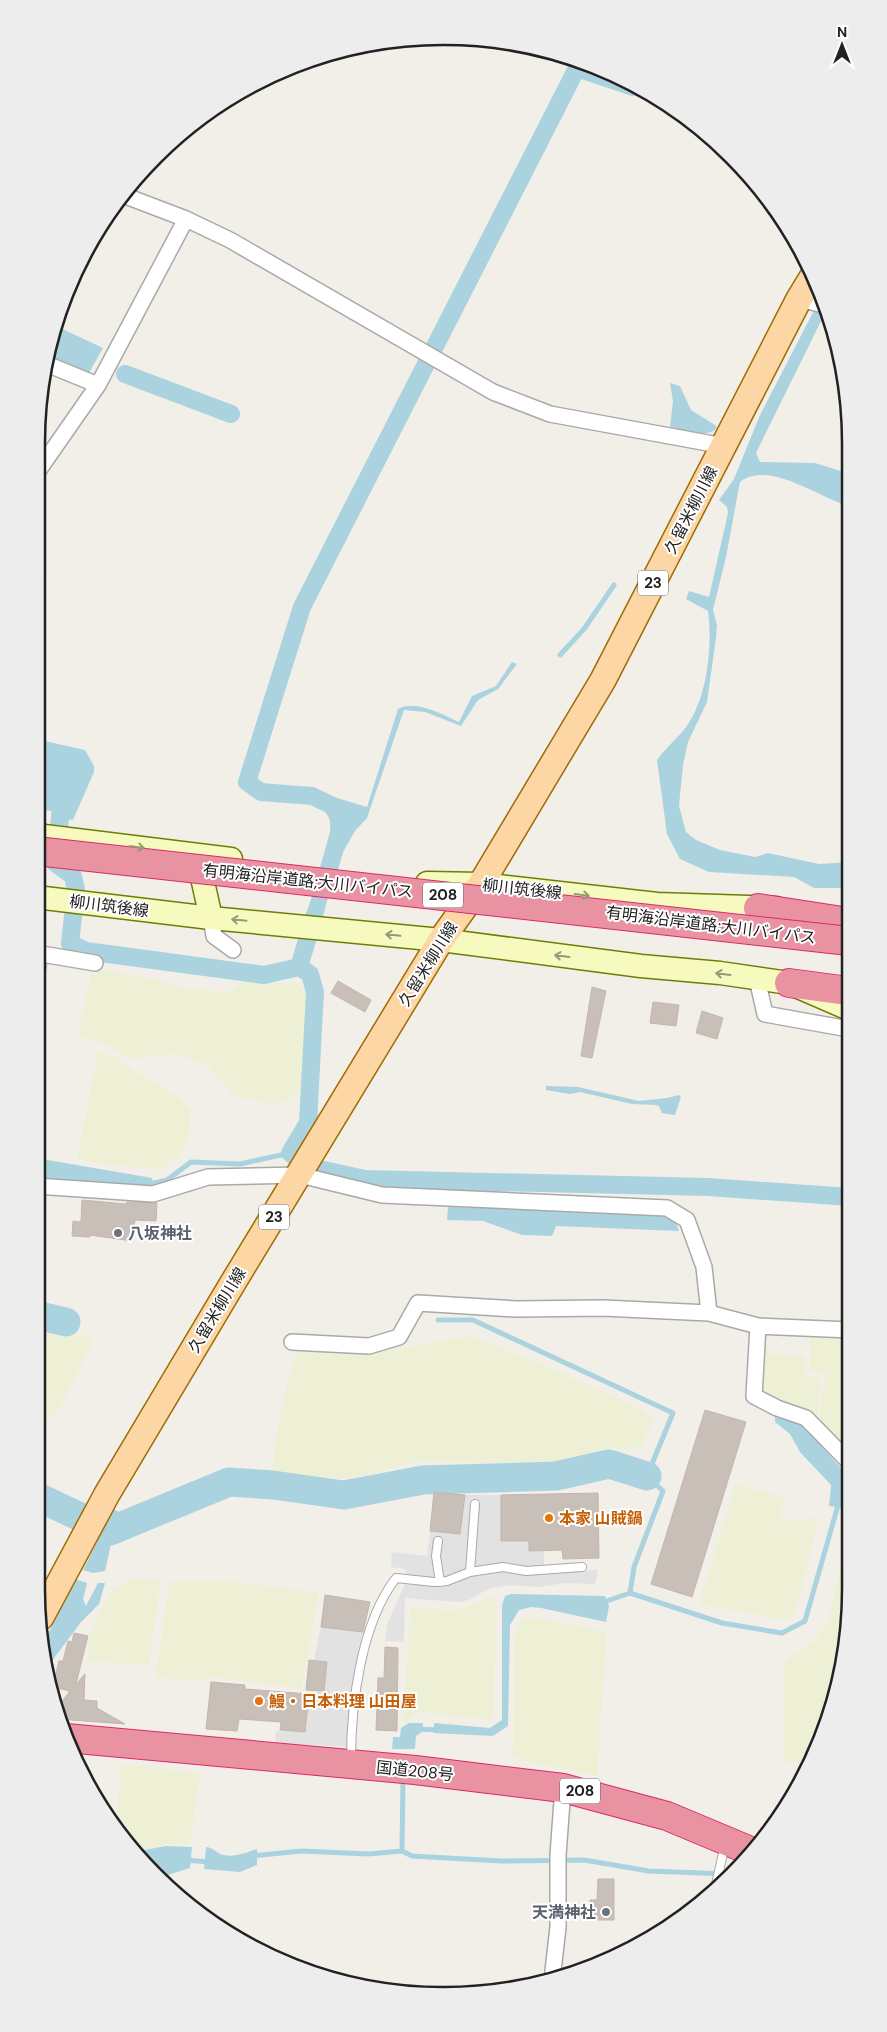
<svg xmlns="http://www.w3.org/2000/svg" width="887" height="2032" font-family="'DM Sans','Noto Sans JP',sans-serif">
	<rect width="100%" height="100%" fill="#f2efe9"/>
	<!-- farmland -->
	<path fill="#eef0d5" d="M93 969 139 976 190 989 230 992 243 981 298 984 305 991 307 1002 301 1091 277 1105 232 1095 208 1065 175 1054 132 1059 100 1042 77 1036Z
		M98 1051 118 1058 134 1071 176 1095 191 1110 188 1140 178 1157 162 1168 154 1170 77 1160Z
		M36 1326 94 1339 60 1407 48 1419H36Z
		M471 1336 549 1367 643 1410 653 1420 642 1447 636 1449H599L577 1459 536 1464 420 1461 350 1479 272 1472 276 1436 287 1384 298 1352 364 1355Z
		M821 1337 850 1339V1455L824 1431 819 1421 825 1374 809 1370 810 1338Z
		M764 1344 772 1355 805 1356V1374L821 1379 817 1417 782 1400 761 1396Z
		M736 1484 786 1498 778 1522 814 1518 818 1522 794 1617 780 1619 699 1604Z
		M851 1515V1588L829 1720 809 1765 784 1761 783 1664 817 1638 829 1620Z
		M134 1578 161 1580 149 1666 88 1661 89 1641 98 1614 113 1590Z
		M170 1581 235 1582 319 1593 301 1688 205 1676 204 1682 155 1677Z
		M496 1597 494 1714 489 1720 419 1712 403 1725 410 1606 452 1611Z
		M524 1618H536L607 1632 597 1776 522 1761 520 1757 513 1756 514 1638 518 1625Z
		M121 1764 200 1773 190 1844H169L132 1850 116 1827Z"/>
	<!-- parking -->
	<path fill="#e2e2e2" d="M465 1495H501V1541H529V1551H544V1573L598 1570 595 1584 565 1583 539 1587 509 1585 488 1589 469 1600 459 1602 405 1598 404 1642 385 1641 388 1622 404 1586 406 1569 391 1567 392 1552 427 1556 430 1531 460 1534Z
		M321 1627 366 1632 368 1647 359 1695 358 1720 350 1734 349 1747 275 1743 276 1731 305 1732 308 1706 315 1705 316 1691H324L327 1662 314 1660Z"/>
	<!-- water -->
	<path fill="#aad3df" d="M822 295 826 311 756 453 760 462 815 463 847 473 848 506C818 497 768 460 740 482L726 557 713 610 717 625 716 638 707 702 688 742 683 765 679 806 686 832 696 840 720 850 755 857 768 853 819 864 849 862V888H814L794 877 709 872 680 859 667 834 657 760C665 749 674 741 683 731 707 702 713 647 708 611L686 599 689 591 709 597 728 513 727 507 719 500 734 479 760 415Z
		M56 326 103 348 89 373 51 357Z
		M670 383 680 386 691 410 715 425 717 428C706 439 683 430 670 427L673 401Z
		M512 662 517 664 498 689 478 700 461 726 425 712 404 710 367 818 355 831 343 852 325 850C331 829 337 816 313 803L314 791 367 807 398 709C416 699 443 715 459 722L472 696 496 686Z
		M36 739 85 750 94 766V772L73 820 58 818 57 811 36 810Z
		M318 878 332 882 322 920 305 917Z
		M546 1086 578 1087 639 1101 667 1098 679 1095 681 1097 675 1115 662 1113 659 1106 656 1105 632 1104 580 1092 570 1094 546 1090Z
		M36 1158 152 1178 154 1188 36 1179Z
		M448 1207 660 1213 675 1220 679 1231 556 1226 552 1236 522 1235 483 1221 447 1220Z
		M775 1415 801 1424 850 1478 851 1509 829 1506 831 1485 800 1452 790 1434 775 1422Z
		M186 1491 195 1508 111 1544 105 1571 93 1573 83 1570 114 1509 126 1517Z
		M75 1579 87 1583 83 1599 86 1606 98 1583H105L99 1604 81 1622 49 1665 45 1643 57 1612Z
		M511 1594 605 1596 609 1606 606 1622 541 1608 531 1607 519 1610 510 1625 508 1726 493 1736 434 1733V1723L490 1728 502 1720V1605L505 1596Z
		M409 1723H423L422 1732 416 1736 415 1749H392L393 1737H400L401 1728Z
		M166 1846 192 1847 190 1868 162 1877 134 1852Z
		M206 1847C215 1848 217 1854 224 1855 234 1858 248 1852 257 1849V1865L240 1872 204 1869Z"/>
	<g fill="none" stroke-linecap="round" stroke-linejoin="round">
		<!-- stream -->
		<path stroke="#aad3df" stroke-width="5" d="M560 655 584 629 614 585
			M146 1185 167 1180 191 1162 240 1164 290 1153
			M438 1320H473L673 1413 647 1476 663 1491 634 1567 630 1593 601 1603
			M630 1593 722 1623 782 1633 805 1621 839 1502
			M417 1729 439 1730
			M402 1851 403 1777
			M252 1856 301 1851 368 1854 402 1851 412 1856 501 1861 584 1860 649 1871 728 1874
			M185 1860 209 1862"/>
		<!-- canal -->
		<path stroke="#aad3df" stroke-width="18" d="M125 374 231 414
			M36 780 42 783 61 808 55 863 73 876 76 890 70 943 86 951 264 975 299 967 310 974 315 992 308 1123 290 1153 299 1160
			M335 807 312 796 261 792 247 782 302 607 577 68 633 87
			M322 892 341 828
			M299 967 314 917
			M324 1170 365 1179 708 1187 850 1197"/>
		<!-- river -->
		<path stroke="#aad3df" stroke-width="29" d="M36 1315 66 1322
			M36 1496 110 1531 229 1482 273 1485 344 1495 423 1480 556 1476 609 1464 647 1476"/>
	</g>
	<!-- building -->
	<path fill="#c7bfb8" stroke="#c4b6ab" d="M36 963 47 964 43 987 36 986Z
		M338 981 371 1000 365 1012 331 993Z
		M592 987 606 991 592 1058 581 1056Z
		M653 1002 679 1005 676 1026 650 1023Z
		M702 1011 723 1018 717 1039 696 1033Z
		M82 1200 126 1204 127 1202 157 1203 156 1221 135 1220 132 1241 90 1235V1237L72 1236 73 1221 81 1222Z
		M705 1410 746 1422 692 1597 651 1584Z
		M434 1492 465 1495 460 1534 430 1531Z
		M598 1493 599 1558 563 1559 562 1550 529 1551V1541H501V1495Z
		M325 1595 370 1602 363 1632 321 1627Z
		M74 1633 88 1636 76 1684 85 1674 84 1700 97 1701V1708L125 1724 58 1719 56 1709 70 1691 57 1688 59 1683 54 1682 59 1661H63L68 1641 72 1642Z
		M385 1647 398 1648 397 1731 376 1730 378 1678H384Z
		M309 1660 327 1662 324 1691 306 1690Z
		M211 1682 245 1685V1689L309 1694 305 1732 280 1730 281 1722 239 1719 237 1731 206 1729Z
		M598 1879H614V1920H590V1900H597Z"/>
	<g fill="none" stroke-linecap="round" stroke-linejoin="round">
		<defs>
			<path id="lane" d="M438 1541 436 1556 440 1582
				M470 1572 475 1504
				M351 1760C351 1704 361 1623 396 1578L434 1582 447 1581 470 1572 503 1567 526 1571 582 1567
				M716 1884 725 1845"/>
			<path id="street" d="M123 195 186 219 230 240 493 392 550 414 724 446
				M799 299 824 305
				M49 365 98 385
				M36 474 98 385 186 219
				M211 918 214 936 233 950
				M36 953 95 963
				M757 979 765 1014 849 1029
				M36 1186 153 1194 208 1177 300 1175 382 1195 667 1208 687 1220 704 1267 709 1313
				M758 1326 754 1396 777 1408 806 1418 850 1463
				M292 1342 369 1346 399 1337 418 1303 516 1309 603 1308 709 1313 758 1326 850 1330
				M555 1976 553 1971 558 1927V1855L563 1788"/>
			<path id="secondary" d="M36 835 231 859
				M197 855 211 918
				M427 883 481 884 657 904 776 908
				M36 897 211 918 441 940 641 966 720 973 789 983 849 1009"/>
			<path id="primary" d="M41 1617 107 1494 234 1281 441 940 481 884 603 680 799 299 813 276"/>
			<path id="highway" d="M758 908 849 922
				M789 983 849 991
				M66 1738 415 1770 563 1788 667 1816 753 1852"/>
		</defs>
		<!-- lane casing -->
		<use href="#lane" stroke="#a9a9a9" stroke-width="10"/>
		<!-- street casing -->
		<use href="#street" stroke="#a9a9a9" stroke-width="18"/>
		<!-- secondary casing -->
		<use href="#secondary" stroke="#707d05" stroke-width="25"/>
		<!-- primary casing -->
		<use href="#primary" stroke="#a06b00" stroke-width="28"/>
		<!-- highway casing -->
		<use href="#highway" stroke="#dc2a67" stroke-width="30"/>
		<!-- lane -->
		<use href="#lane" stroke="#fff" stroke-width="8"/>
		<!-- street -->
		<use href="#street" stroke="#fff" stroke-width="15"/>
		<!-- secondary -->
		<use href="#secondary" stroke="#f7fabf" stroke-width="22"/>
		<!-- primary -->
		<use href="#primary" stroke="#fcd6a4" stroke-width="25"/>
		<!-- highway -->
		<use href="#highway" stroke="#e892a2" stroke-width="28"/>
		<defs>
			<path id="highway-bridge" d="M36 851 849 941"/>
		</defs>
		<!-- highway-bridge casing -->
		<use href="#highway-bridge" stroke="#dc2a67" stroke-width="30" stroke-linecap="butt"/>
		<!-- highway-bridge -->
		<use href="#highway-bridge" stroke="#e892a2" stroke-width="28"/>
	</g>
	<!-- one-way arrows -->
	<defs><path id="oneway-shaft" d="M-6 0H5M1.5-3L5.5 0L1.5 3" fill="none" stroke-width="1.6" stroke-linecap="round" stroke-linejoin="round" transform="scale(1.25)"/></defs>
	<g stroke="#979978">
		<use href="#oneway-shaft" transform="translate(137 847) rotate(8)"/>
		<use href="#oneway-shaft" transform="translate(582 895) rotate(7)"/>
		<use href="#oneway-shaft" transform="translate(239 920) rotate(-174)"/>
		<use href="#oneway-shaft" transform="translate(393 935) rotate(-174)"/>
		<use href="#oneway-shaft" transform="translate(562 956) rotate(-173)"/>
		<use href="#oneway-shaft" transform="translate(723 974) rotate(-173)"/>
	</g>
	<!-- markers -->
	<g fill="#6b7280" stroke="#fff" stroke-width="2">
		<circle cx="118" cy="1233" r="5"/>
		<circle cx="606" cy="1912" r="5"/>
	</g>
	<g fill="#e8710a" stroke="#fff" stroke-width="2">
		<circle cx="549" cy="1518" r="5"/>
		<circle cx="259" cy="1701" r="5"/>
	</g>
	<g text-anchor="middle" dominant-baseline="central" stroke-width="4" stroke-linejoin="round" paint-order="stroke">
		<!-- shield labels -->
		<g fill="#fff" stroke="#646464" stroke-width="1">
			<rect x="638" y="570.5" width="30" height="25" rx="4"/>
			<rect x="423" y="882.5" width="40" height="25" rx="4"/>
			<rect x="259" y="1204.5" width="30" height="25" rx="4"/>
			<rect x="560" y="1778.5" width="40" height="25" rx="4"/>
		</g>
		<g font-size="15" font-weight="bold" fill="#222">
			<text x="653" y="583">23</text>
			<text x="443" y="895">208</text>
			<text x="274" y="1217">23</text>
			<text x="580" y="1791">208</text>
		</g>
		<!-- street labels -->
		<g font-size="16" fill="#222" stroke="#fff">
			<text transform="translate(691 510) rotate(-63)">久留米柳川線</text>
			<text transform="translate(308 881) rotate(6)">有明海沿岸道路;大川バイパス</text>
			<text transform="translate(522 889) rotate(6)">柳川筑後線</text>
			<text transform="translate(109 906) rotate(7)">柳川筑後線</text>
			<text transform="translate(711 925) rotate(7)">有明海沿岸道路;大川バイパス</text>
			<text transform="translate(428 964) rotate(-58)">久留米柳川線</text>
			<text transform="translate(217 1310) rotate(-59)">久留米柳川線</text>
			<text transform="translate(415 1771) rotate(6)">国道208号</text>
		</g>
		<!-- worship labels -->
		<g font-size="16" font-weight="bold" fill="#5b616d" stroke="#fff" text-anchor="start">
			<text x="128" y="1233">八坂神社</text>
			<text x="596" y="1912" text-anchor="end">天満神社</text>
		</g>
		<!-- food labels -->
		<g font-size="16" font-weight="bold" fill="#c56008" stroke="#fff" text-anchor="start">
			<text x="559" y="1518">本家 山賊鍋</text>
			<text x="269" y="1701">鰻・日本料理 山田屋</text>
		</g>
	</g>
	<!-- crop -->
	<path d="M0 0H887V2032H0ZM443 45H444A398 398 0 0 1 842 443V1589A398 398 0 0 1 444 1987H443A398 398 0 0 1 45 1589V443A398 398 0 0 1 443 45Z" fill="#ededed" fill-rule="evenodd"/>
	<path fill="none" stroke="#222" stroke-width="2.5" d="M443 45H444A398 398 0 0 1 842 443V1589A398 398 0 0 1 444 1987H443A398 398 0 0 1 45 1589V443A398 398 0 0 1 443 45Z"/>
	<!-- north arrow -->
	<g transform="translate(842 45)" stroke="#ffffff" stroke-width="4" paint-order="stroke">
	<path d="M0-4L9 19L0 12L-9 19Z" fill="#222222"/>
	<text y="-8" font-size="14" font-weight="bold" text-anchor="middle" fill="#222222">N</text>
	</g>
</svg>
